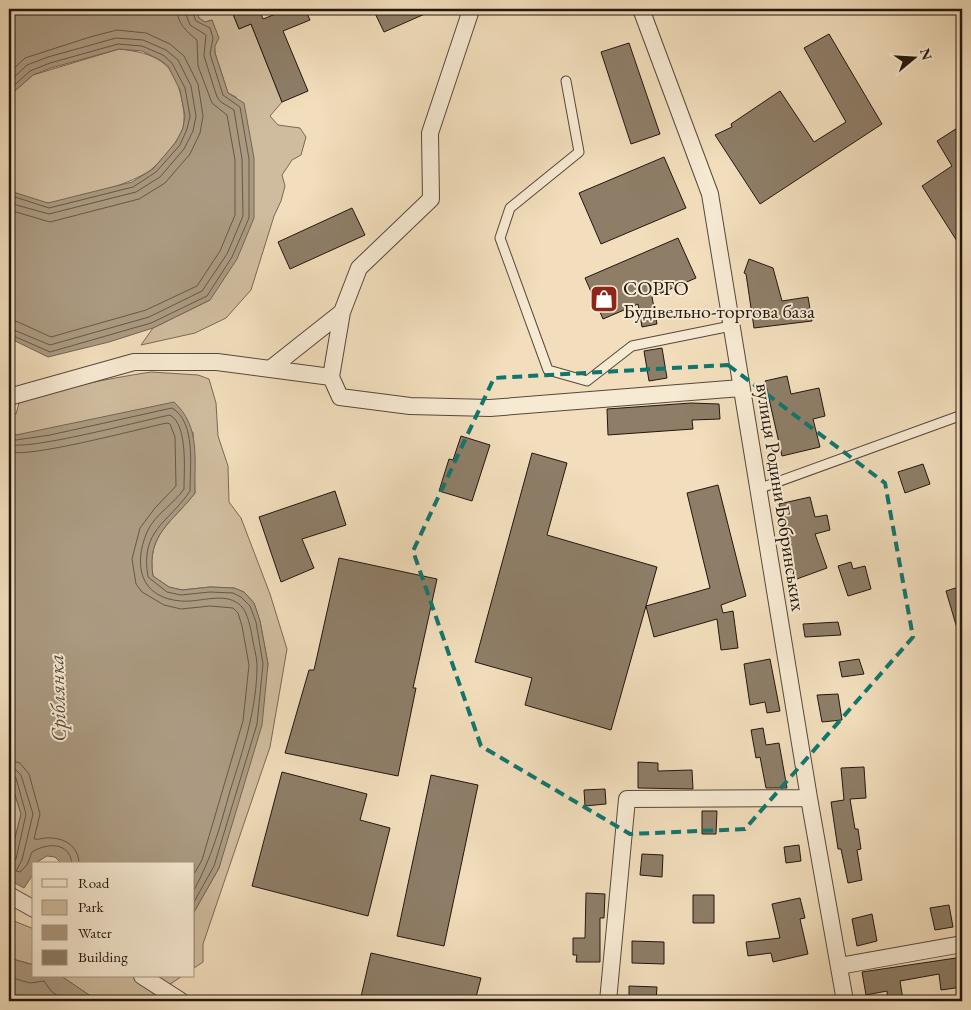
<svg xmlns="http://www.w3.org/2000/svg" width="971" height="1010" font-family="'EB Garamond',serif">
	<rect width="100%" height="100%" fill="#f2debc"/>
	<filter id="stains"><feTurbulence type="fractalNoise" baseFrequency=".004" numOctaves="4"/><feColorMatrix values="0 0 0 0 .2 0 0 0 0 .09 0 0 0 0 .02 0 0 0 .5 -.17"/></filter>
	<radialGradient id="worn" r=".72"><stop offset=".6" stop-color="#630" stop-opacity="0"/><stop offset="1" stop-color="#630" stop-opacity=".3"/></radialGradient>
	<!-- green -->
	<path fill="#cfbc9e" stroke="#786956" d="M196 9H231L239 29 251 24 282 102 270 116 278 125 300 128 306 137 301 155 292 160 282 175 285 186 281 201 274 216 251 290 226 318 195 333 141 345 153 328 210 300 236 97 228 93 215 53 212 20 205 22 199 18Z
		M119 49C156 53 175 62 182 101 184 110 185 119 183 128 178 142 164 157 153 168 139 182 70 202 49 203 38 203 23 195 13 192L9 185V96L33 75Z
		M151 372 198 375 209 379 216 403 218 436 228 466 229 502 241 518 270 594 287 649 270 747 203 944V962L194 968V912L219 868 268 664 260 621 254 603 244 592 234 588 210 587 182 590 169 587 153 576C146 534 173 522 195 493L193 432 49 430 16 435 9 430V416L16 414 19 403C61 387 107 379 151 372Z
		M9 775 21 814 9 862Z
		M9 919 34 929V965L9 958Z
		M61 976H182L169 985 163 1001H98Z"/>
	<!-- water -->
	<path fill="#ab9a81" stroke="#746553" d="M9 9H196L199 18 205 22 212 20 219 38 215 46V53L228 93 244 103 254 158V218L237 259 210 300 153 328 109 342 48 357 9 338V185L13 192 48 203 132 182 153 169 176 142 183 128 185 116 180 90 168 66 160 60 142 51 119 49 51 68 33 75 9 96Z
		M174 402C201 427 194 459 195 493 173 522 146 534 153 576L169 587 182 590 210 587 234 588 244 592 254 603 260 621 268 664 262 725 219 868 194 912V864H62L55 857 47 856 34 864V873L24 888 9 880V862L21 814 9 775V430L16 435Z
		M9 958 34 965V976H61L98 1001H9Z"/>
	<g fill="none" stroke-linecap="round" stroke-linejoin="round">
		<!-- shore -->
		<path stroke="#665848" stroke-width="1" d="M9 73 25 58 90 37 117 30 146 33 170 44 184 56 198 84 203 116 200 133 190 154 165 183 139 199 50 222 9 210
			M9 82 27 65 48 57 116 38 143 40 166 50 178 60 191 86 196 116 193 131 184 149 160 177 136 192 49 214 9 203
			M9 90 30 71 50 63 118 44 142 46 163 55 172 63 185 88 190 116 187 129 180 145 156 172 133 187 49 208 9 195
			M9 320 18 322 51 337 146 310 197 286 220 251 235 215V160L227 115 212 103 198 66 197 40C186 31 177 23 177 9
			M9 328 50 345 149 317 202 291 227 254 243 216 242 159 234 110 221 102 217 97 204 56 206 35 190 25 184 9
			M9 334 50 352 151 323 207 296 232 257 249 218V159L240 107 223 95 210 54 213 38 210 28 196 21 191 9
			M9 436 16 440 50 435 172 408C196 422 190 466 190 491 168 524 140 529 148 577L167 592 181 595 210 592 233 593 241 597 250 606 256 622 263 664 257 724 214 866 194 902
			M9 444C25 452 144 420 170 415 188 425 184 470 184 489 174 504 155 514 147 532 133 565 140 598 181 601 200 603 227 590 242 607 248 614 250 626 252 636 253 645 257 656 257 665 257 709 243 750 230 791 220 827 212 857 194 890
			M9 452C31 458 138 429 167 423L170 424 175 437 176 486 155 508 140 528 132 559 136 584 142 592 164 605 181 609 210 606 233 608 238 613 242 626 249 665 243 721 202 860 194 874
			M9 760 20 763 29 774 40 814 34 839C39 840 41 838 46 838 63 837 79 845 79 864
			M9 768 16 770 21 775 33 814 22 860 16 871 20 872 27 865 32 852C46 843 70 841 72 864
			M9 774 16 778 26 814 16 859 9 863
			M9 977 30 983 44 981 51 991 65 1001"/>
	</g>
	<!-- building -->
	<path fill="#8e7e68" stroke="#22160e" d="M231 9H259L263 19 288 9H305L310 20 283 31 308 91 282 102 251 24 239 29Z
		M373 9H436L384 32Z
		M829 34 882 124 760 204 715 135 732 127 731 124 780 91 814 142 846 122 804 48Z
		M629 43 660 134 631 144 601 52Z
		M962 125V249L922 186 952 166 937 141Z
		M664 157 686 208 601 244 579 193Z
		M352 208 365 235 290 269 278 242Z
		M678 238 696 278 652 297 657 324 642 327 638 304 603 319 585 278Z
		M749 259 773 268 782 301 808 297 812 321 754 328 746 274 744 273Z
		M662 348 667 378 649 381 644 351Z
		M787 376 791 394 819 388 825 416 813 419 820 447 782 456 765 381Z
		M691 403 719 404 720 419 692 420 693 429 608 435 607 409Z
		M461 436 490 445 472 501 439 491 449 459 453 460Z
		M532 453 567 463 547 535 657 567 611 730 525 705 532 678 475 662Z
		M923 464 930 484 905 493 898 472Z
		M718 485 746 596 721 605 723 613 733 611 738 648 721 650 717 619 654 637 646 606 710 588 687 493Z
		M335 491 346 525 302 539 314 568 281 582 259 517Z
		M810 497 815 517 827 515 830 530 815 534 827 568 794 580 785 556 791 554 779 504Z
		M339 558 437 579 413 688H416L398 776 285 753 309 670H314Z
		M851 562 853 569 865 566 871 589 848 596 838 566Z
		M962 586V634L959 635 946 591Z
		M838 622 841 635 805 637 803 624Z
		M770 659 780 711 767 713 765 702 750 705 744 664Z
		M859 659 864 674 842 677 839 662Z
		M838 694 842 720 822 722 817 695Z
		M763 728 766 745 779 743 787 788H766L760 757 756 758 751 730Z
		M638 762 658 763V771L692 770 693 789 638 788Z
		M864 767 866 798 850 799 855 829H858L861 849 857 850 862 880 848 883 841 849H838L831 802 844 800 841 768Z
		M282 772 367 794 360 820 390 828 368 916 252 886Z
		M431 775 478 785 444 946 397 936Z
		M605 789 606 804 585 806 584 790Z
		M702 811H717L716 834H702Z
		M799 845 801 861 786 863 784 847Z
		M642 854 663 855 662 877 640 875Z
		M586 893 605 894 604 918H600V962H576L577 955H573V938H585Z
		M693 895H714V923H693Z
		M800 898 805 918 800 919 808 954 773 962 771 953 748 956 746 942 780 938 772 904Z
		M949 905 953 927 935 930 930 908Z
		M872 914 877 941 857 946 852 919Z
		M632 941 664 942V964L632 963Z
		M371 953 481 978 475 1001H360Z
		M956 958 962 987 941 990 939 974 900 981 903 1000 888 1001 887 991 866 995 862 972Z
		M629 986 657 987 656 1001H629Z"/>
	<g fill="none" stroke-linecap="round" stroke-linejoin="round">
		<defs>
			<path id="lane" d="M566 81 579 152 510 208 500 238 548 370 587 381 632 346 731 326
				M758 489 962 415"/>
			<path id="street" d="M641 9 710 194 809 798 845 1001
				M342 312 331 377 340 397 410 406 490 408 741 388
				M270 369 342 312 359 268 431 199 430 133 471 10
				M9 397 134 362H217L331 377
				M9 895 34 909
				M839 966 962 944
				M142 976 181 1001
				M608 1001 627 799 809 798"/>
		</defs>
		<!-- lane casing -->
		<use href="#lane" stroke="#56483a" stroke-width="11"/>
		<!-- street casing -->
		<use href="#street" stroke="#56483a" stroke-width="18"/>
		<!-- lane -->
		<use href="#lane" stroke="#f7ead3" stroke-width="9"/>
		<!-- street -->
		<use href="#street" stroke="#f7ead3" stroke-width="16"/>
	</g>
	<!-- marked area -->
	<path fill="none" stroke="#0f766e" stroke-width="4" stroke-dasharray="10 6" stroke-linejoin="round" d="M728 365 885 483 913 637 745 829 630 834 481 746 413 551 494 378Z"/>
	<!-- icons -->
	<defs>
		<symbol id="shop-square" viewBox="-11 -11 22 22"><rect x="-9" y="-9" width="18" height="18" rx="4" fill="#8f2418" stroke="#f7ead3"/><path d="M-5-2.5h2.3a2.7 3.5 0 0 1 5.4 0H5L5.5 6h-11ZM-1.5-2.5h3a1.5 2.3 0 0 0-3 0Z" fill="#fff"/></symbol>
	</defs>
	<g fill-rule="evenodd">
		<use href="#shop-square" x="588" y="283" width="32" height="32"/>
	</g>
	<g text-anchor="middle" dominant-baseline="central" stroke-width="4" stroke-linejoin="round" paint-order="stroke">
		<!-- poi labels -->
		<g font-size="20" fill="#22160e" stroke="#f7ead3" text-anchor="start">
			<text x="623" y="288">СОРГО<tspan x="623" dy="23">Будівельно-торгова база</tspan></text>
		</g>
		<!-- street labels -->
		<g font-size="20" fill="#22160e" stroke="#f7ead3">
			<text transform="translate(781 497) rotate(81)">вулиця Родини Бобринських</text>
		</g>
		<!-- water labels -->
		<g font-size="21" font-style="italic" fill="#594b3c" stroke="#f7ead3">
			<text transform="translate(57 698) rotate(-92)">Сріблянка</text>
		</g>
	</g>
	<!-- margin -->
	<rect width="971" height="1010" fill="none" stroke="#f2debc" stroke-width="30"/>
	<rect x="10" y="10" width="951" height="990" fill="none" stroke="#22160e" stroke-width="2.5"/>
	<rect x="15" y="15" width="941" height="980" fill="none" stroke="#22160e"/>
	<!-- legend -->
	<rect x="32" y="862" width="162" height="115" fill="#f7ead3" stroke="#a29584"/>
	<rect x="42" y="879" width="25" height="8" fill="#f7ead3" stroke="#a29584"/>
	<text x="78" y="888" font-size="15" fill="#22160e">Road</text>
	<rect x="42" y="900" width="25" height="15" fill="#cfbc9e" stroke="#a29584"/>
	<text x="78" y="912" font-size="15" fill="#22160e">Park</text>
	<rect x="42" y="925" width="25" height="15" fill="#ab9a81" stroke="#a29584"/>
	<text x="78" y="938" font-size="15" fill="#22160e">Water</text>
	<rect x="42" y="950" width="25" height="15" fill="#8e7e68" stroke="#a29584"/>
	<text x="78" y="962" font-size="15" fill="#22160e">Building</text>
	<!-- north arrow -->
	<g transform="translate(914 58) rotate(72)" stroke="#f7ead3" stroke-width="4" paint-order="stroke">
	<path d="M0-4L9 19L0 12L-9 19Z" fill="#22160e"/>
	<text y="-8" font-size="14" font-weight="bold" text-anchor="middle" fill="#22160e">N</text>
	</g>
	<rect width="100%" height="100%" filter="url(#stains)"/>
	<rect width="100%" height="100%" fill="url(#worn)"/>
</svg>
